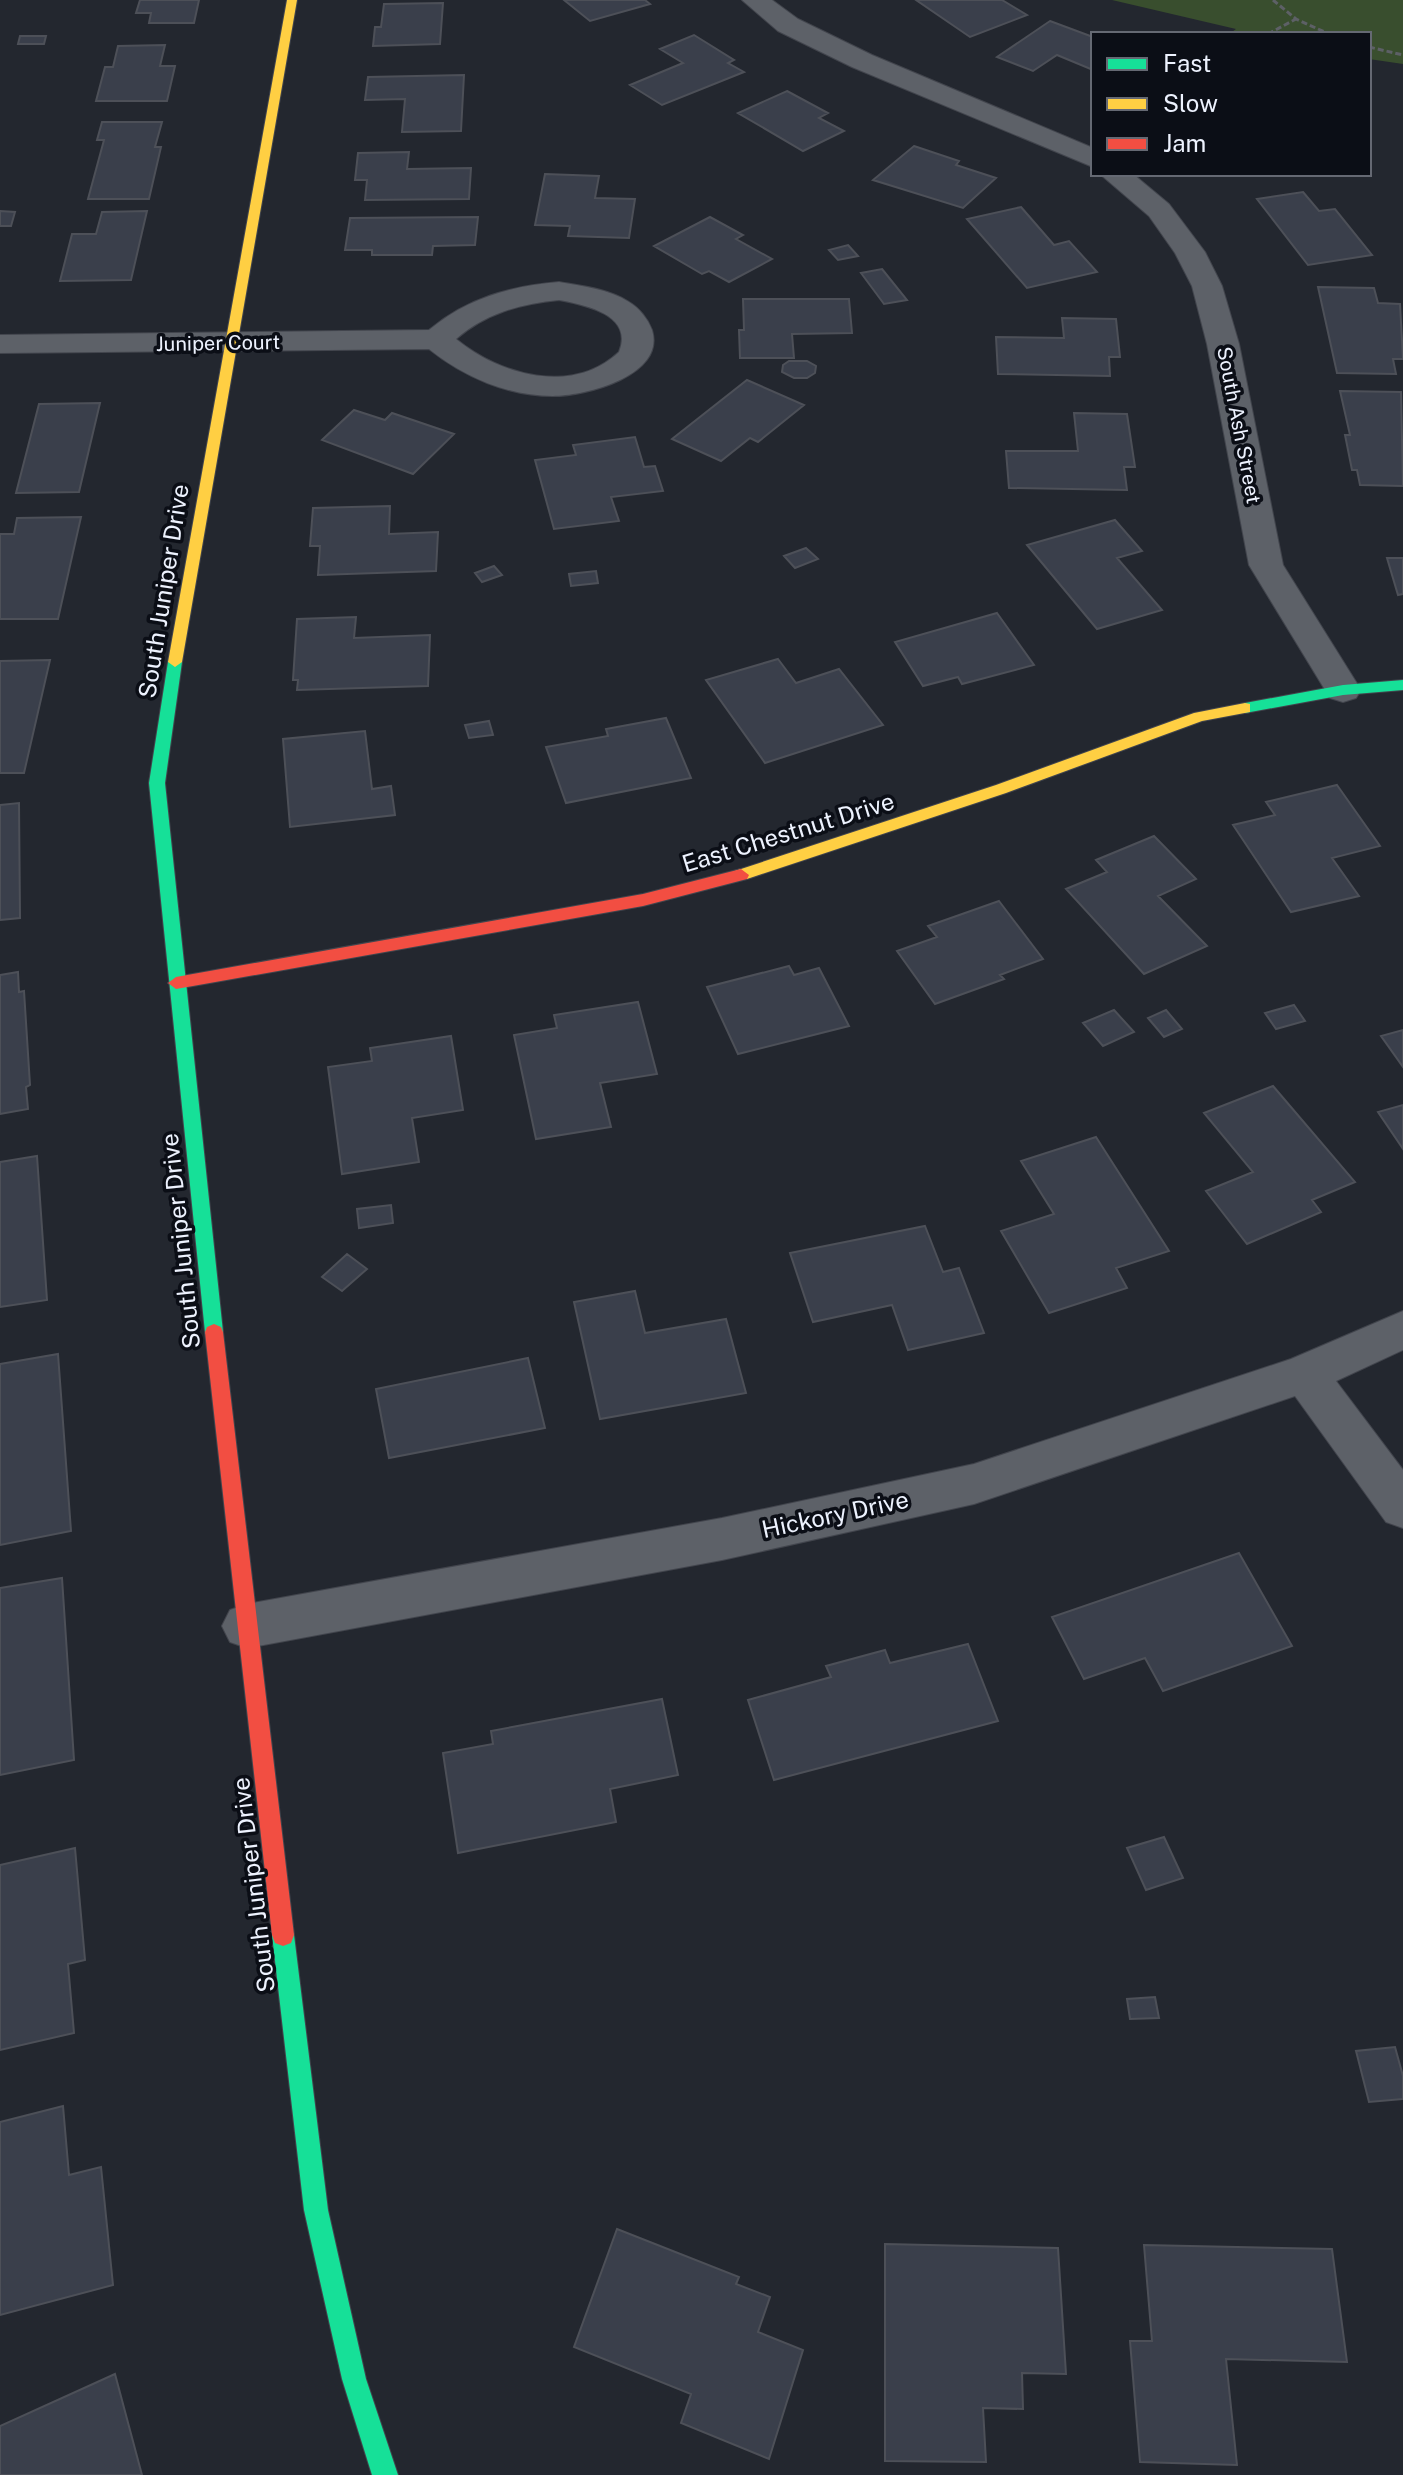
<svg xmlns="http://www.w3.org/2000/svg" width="1403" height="2475" font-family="'Public Sans',sans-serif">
	<rect width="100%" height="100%" fill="#23272f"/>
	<!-- green -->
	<path fill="#394e2e" d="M1112 0H1403V64L1369 59V34H1229L1236 29Z"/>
	<!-- building -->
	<path fill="#3a3f4b" stroke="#4d5058" stroke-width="2" d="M140 0H199L194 23H149L151 13H136Z
		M564 0H645L650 4 590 21Z
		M916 0H1002L1027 15 970 37Z
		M443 3 440 44 373 46 375 27H381L384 4Z
		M1050 21 1093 37V70L1057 55 1033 71 997 57Z
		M694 35 734 60 728 63 744 72 662 105 630 85 683 63 660 49Z
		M20 36H46L44 44H18Z
		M165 45 160 66H175L167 101H96L105 67H113L118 46Z
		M464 75 461 131 402 132 405 99 365 100 368 77Z
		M787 91 828 113 819 118 844 131 803 151 738 113Z
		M102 122H162L155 147H161L149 199H88L104 140H97Z
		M914 146 959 161 956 165 996 178 963 208 873 180Z
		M409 152 407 169 471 168 469 199 365 200 367 180H355L358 153Z
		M545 174 599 176 595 198 635 199 629 238 568 236 570 226 535 225Z
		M1303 192 1319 211 1335 209 1372 255 1308 265 1257 199Z
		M1021 207 1054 245 1069 241 1097 272 1027 288 967 219Z
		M0 211 15 212 11 226H0Z
		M147 211 131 280 60 281 72 234H96L102 212Z
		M478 217 475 245 433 246 432 255H372V250H345L350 218Z
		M710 217 743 235 736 239 772 259 729 282 709 271 702 274 654 246Z
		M848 245 858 256 838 260 829 250Z
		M882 269 907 300 884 304 861 273Z
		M1318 287 1374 288 1378 303 1400 304 1403 359H1393L1396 374 1337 373Z
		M743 299H849L852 333 792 334 794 358H740L739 330H744Z
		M1062 318 1116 319 1120 357H1109L1110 376 998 374 996 337 1064 338Z
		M789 361H807L816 366 815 373 807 378H794L782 372 783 365Z
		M747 380 804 405 758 442 750 438 721 461 672 439Z
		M1340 391 1401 392 1403 486 1360 485 1357 470H1352L1345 435H1350Z
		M100 403 79 492 16 493 39 404Z
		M354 410 385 420 392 413 454 434 413 474 322 440Z
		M1074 413 1127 414 1135 467H1124L1127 490 1009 488 1006 451H1078Z
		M635 437 644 467 655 466 663 491 611 497 619 521 554 529 535 460 576 455 573 445Z
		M390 506 389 534 438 532 436 571 318 575 320 546H310L313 508Z
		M81 517 58 619H0V534H14L17 518Z
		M1115 520 1142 551 1117 558 1162 610 1097 629 1027 545Z
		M806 548 818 559 795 568 784 556Z
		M1387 558H1403V594L1398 595Z
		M494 566 502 575 482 582 475 573Z
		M596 571 598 583 571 586 569 574Z
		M997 613 1034 665 962 684 958 677 923 686 895 642Z
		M356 617 354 638 430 635 428 686 297 690 298 680H293L297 619Z
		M778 659 796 683 839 669 883 725 765 763 706 680Z
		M50 660 24 773H0V661Z
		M666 718 691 778 566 803 546 747 608 736 606 729Z
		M489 721 493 735 469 738 465 725Z
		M365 731 372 789 391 786 395 815 290 827 283 739Z
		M1337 785 1380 846 1332 858 1359 896 1291 912 1233 825 1275 815 1266 802Z
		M19 803 20 918 0 920V805Z
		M1154 836 1196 879 1158 896 1207 946 1144 974 1066 889 1107 872 1096 860Z
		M999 901 1043 959 1000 975 1004 979 935 1004 897 951 937 937 928 926Z
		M789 966 794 975 819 968 849 1026 738 1054 707 987Z
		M18 972 19 992 24 991 30 1085 26 1087 28 1109 0 1114V975Z
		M638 1002 657 1074 600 1083 611 1127 536 1139 514 1035 557 1028 554 1015Z
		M1294 1005 1305 1021 1276 1029 1265 1013Z
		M1114 1010 1134 1032 1103 1046 1083 1023Z
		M1166 1010 1182 1029 1164 1037 1148 1018Z
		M1403 1030V1067L1381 1036Z
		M451 1036 463 1110 412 1118 419 1162 342 1174 328 1067 372 1061 370 1048Z
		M1273 1086 1355 1182 1312 1200 1321 1212 1247 1244 1206 1191 1253 1172 1204 1113Z
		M1403 1105V1149L1378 1112Z
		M1096 1137 1169 1251 1116 1268 1127 1288 1049 1313 1001 1231 1054 1214 1021 1161Z
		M37 1156 47 1300 0 1307V1162Z
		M391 1205 393 1223 359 1228 357 1209Z
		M925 1226 943 1272 959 1268 984 1333 908 1350 892 1305 813 1322 790 1253Z
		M347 1254 367 1269 342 1291 322 1277Z
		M635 1291 645 1333 726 1319 746 1393 600 1419 574 1302Z
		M58 1354 71 1531 0 1545V1364Z
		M528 1358 545 1428 389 1458 376 1389Z
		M1239 1553 1292 1646 1163 1691 1145 1658 1084 1679 1052 1617Z
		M62 1578 74 1760 0 1775V1588Z
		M968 1644 998 1721 774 1780 748 1700 831 1677 826 1666 885 1650 890 1663Z
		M662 1699 678 1775 610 1789 616 1822 458 1853 443 1753 493 1744 491 1731Z
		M1164 1837 1183 1878 1146 1890 1127 1848Z
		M75 1848 85 1960 68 1964 74 2033 0 2050V1865Z
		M1155 1997 1159 2018 1130 2019 1127 1999Z
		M1395 2047 1403 2076V2099L1369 2102 1356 2051Z
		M63 2106 69 2175 101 2167 113 2285 0 2315V2122Z
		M617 2229 739 2277 736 2284 770 2297 758 2332 803 2350 769 2459 681 2423 691 2394 574 2347Z
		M885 2244 1058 2248 1066 2374 1022 2373 1023 2409 983 2408 986 2462 885 2461Z
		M1144 2245 1332 2249 1347 2362 1226 2359 1237 2465 1140 2462 1130 2341H1152Z
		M115 2374 142 2475H0V2426Z"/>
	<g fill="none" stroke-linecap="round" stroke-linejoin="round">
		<defs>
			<path id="street" d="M742 0H772L798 19 872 55 1093 148V167L852 67 778 31Z
				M1100 174H1133L1169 204 1205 252 1222 286 1239 344 1283 565 1361 690 1356 698 1343 702 1330 698 1249 565 1207 344 1192 286 1175 253 1149 216Z
				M559 282C582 286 609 289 629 302 639 308 648 319 652 330 666 376 585 396 553 396 508 396 464 377 429 349L0 353V335L429 330C467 298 511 286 559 282ZM559 300C586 305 634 315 619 352 572 396 500 375 456 339 486 313 520 304 559 300Z
				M1403 1311V1350L1336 1381 1403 1470V1528L1386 1522 1295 1396 974 1504 722 1560 247 1648 230 1642 222 1626 230 1610 247 1604 722 1518 974 1464 1291 1359Z"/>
			<path id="fast" d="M175 657 182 662 165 783 223 1332 221 1337H207L205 1332 149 783 168 662Z
				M1403 680V690L1343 695 1245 713 1238 708 1245 703 1343 685Z
				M283 1924 291 1927 294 1935 328 2210 366 2379 398 2475H372L342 2379 304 2210 272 1935 275 1927Z"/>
			<path id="slow" d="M287 0H297L182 662 175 667 168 662Z
				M1245 703 1250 704V712L1202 721 1006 793 747 879H735L733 875 735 871 996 785 1194 713Z"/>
			<path id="jam" d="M741 869 749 875 747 879 643 906 176 989 168 983 176 977 643 894Z
				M214 1324 221 1327 223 1332 294 1935 291 1943 283 1946 275 1943 272 1935 205 1332 207 1327Z"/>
		</defs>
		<!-- street casing -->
		<use href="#street" stroke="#42454d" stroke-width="2"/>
		<!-- fast casing -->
		<use href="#fast" stroke="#42454d" stroke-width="2"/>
		<!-- slow casing -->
		<use href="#slow" stroke="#42454d" stroke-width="2"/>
		<!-- jam casing -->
		<use href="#jam" stroke="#42454d" stroke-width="2"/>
		<!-- path -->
		<path stroke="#5d6066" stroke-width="3" stroke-dasharray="6 3" stroke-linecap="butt" d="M1273 0 1296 19 1329 34
			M1268 34 1296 19
			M1369 47 1403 55"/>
		<!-- street -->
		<use href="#street" fill="#5d6168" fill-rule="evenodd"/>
		<!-- fast -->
		<use href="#fast" fill="#16e098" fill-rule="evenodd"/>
		<!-- slow -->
		<use href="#slow" fill="#ffcf43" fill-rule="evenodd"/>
		<!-- jam -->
		<use href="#jam" fill="#f24e42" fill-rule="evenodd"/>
	</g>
	<g text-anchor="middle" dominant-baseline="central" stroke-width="7" stroke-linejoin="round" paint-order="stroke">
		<!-- far-street labels -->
		<g font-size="20" fill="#edf2fe" stroke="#0b0e16">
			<text transform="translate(218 343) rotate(-1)">Juniper Court</text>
			<text transform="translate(1239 425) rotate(79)">South Ash Street</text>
		</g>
		<!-- street labels -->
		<g font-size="24" fill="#edf2fe" stroke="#0b0e16">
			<text transform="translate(163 591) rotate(-81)">South Juniper Drive</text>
			<text transform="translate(788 832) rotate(-17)">East Chestnut Drive</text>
			<text transform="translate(180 1241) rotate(-96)">South Juniper Drive</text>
			<text transform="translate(835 1514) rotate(-12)">Hickory Drive</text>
			<text transform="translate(253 1885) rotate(-97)">South Juniper Drive</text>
		</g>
	</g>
	<!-- legend -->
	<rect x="1091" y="32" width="280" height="144" fill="#0b0e16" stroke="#656973" stroke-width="2"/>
	<rect x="1107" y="58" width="40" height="12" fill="#16e098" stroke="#656973" stroke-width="2"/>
	<text x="1163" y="72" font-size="24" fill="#edf2fe">Fast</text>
	<rect x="1107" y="98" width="40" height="12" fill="#ffcf43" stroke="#656973" stroke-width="2"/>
	<text x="1163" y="112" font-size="24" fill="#edf2fe">Slow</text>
	<rect x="1107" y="138" width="40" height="12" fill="#f24e42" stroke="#656973" stroke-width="2"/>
	<text x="1163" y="152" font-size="24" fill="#edf2fe">Jam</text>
</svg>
